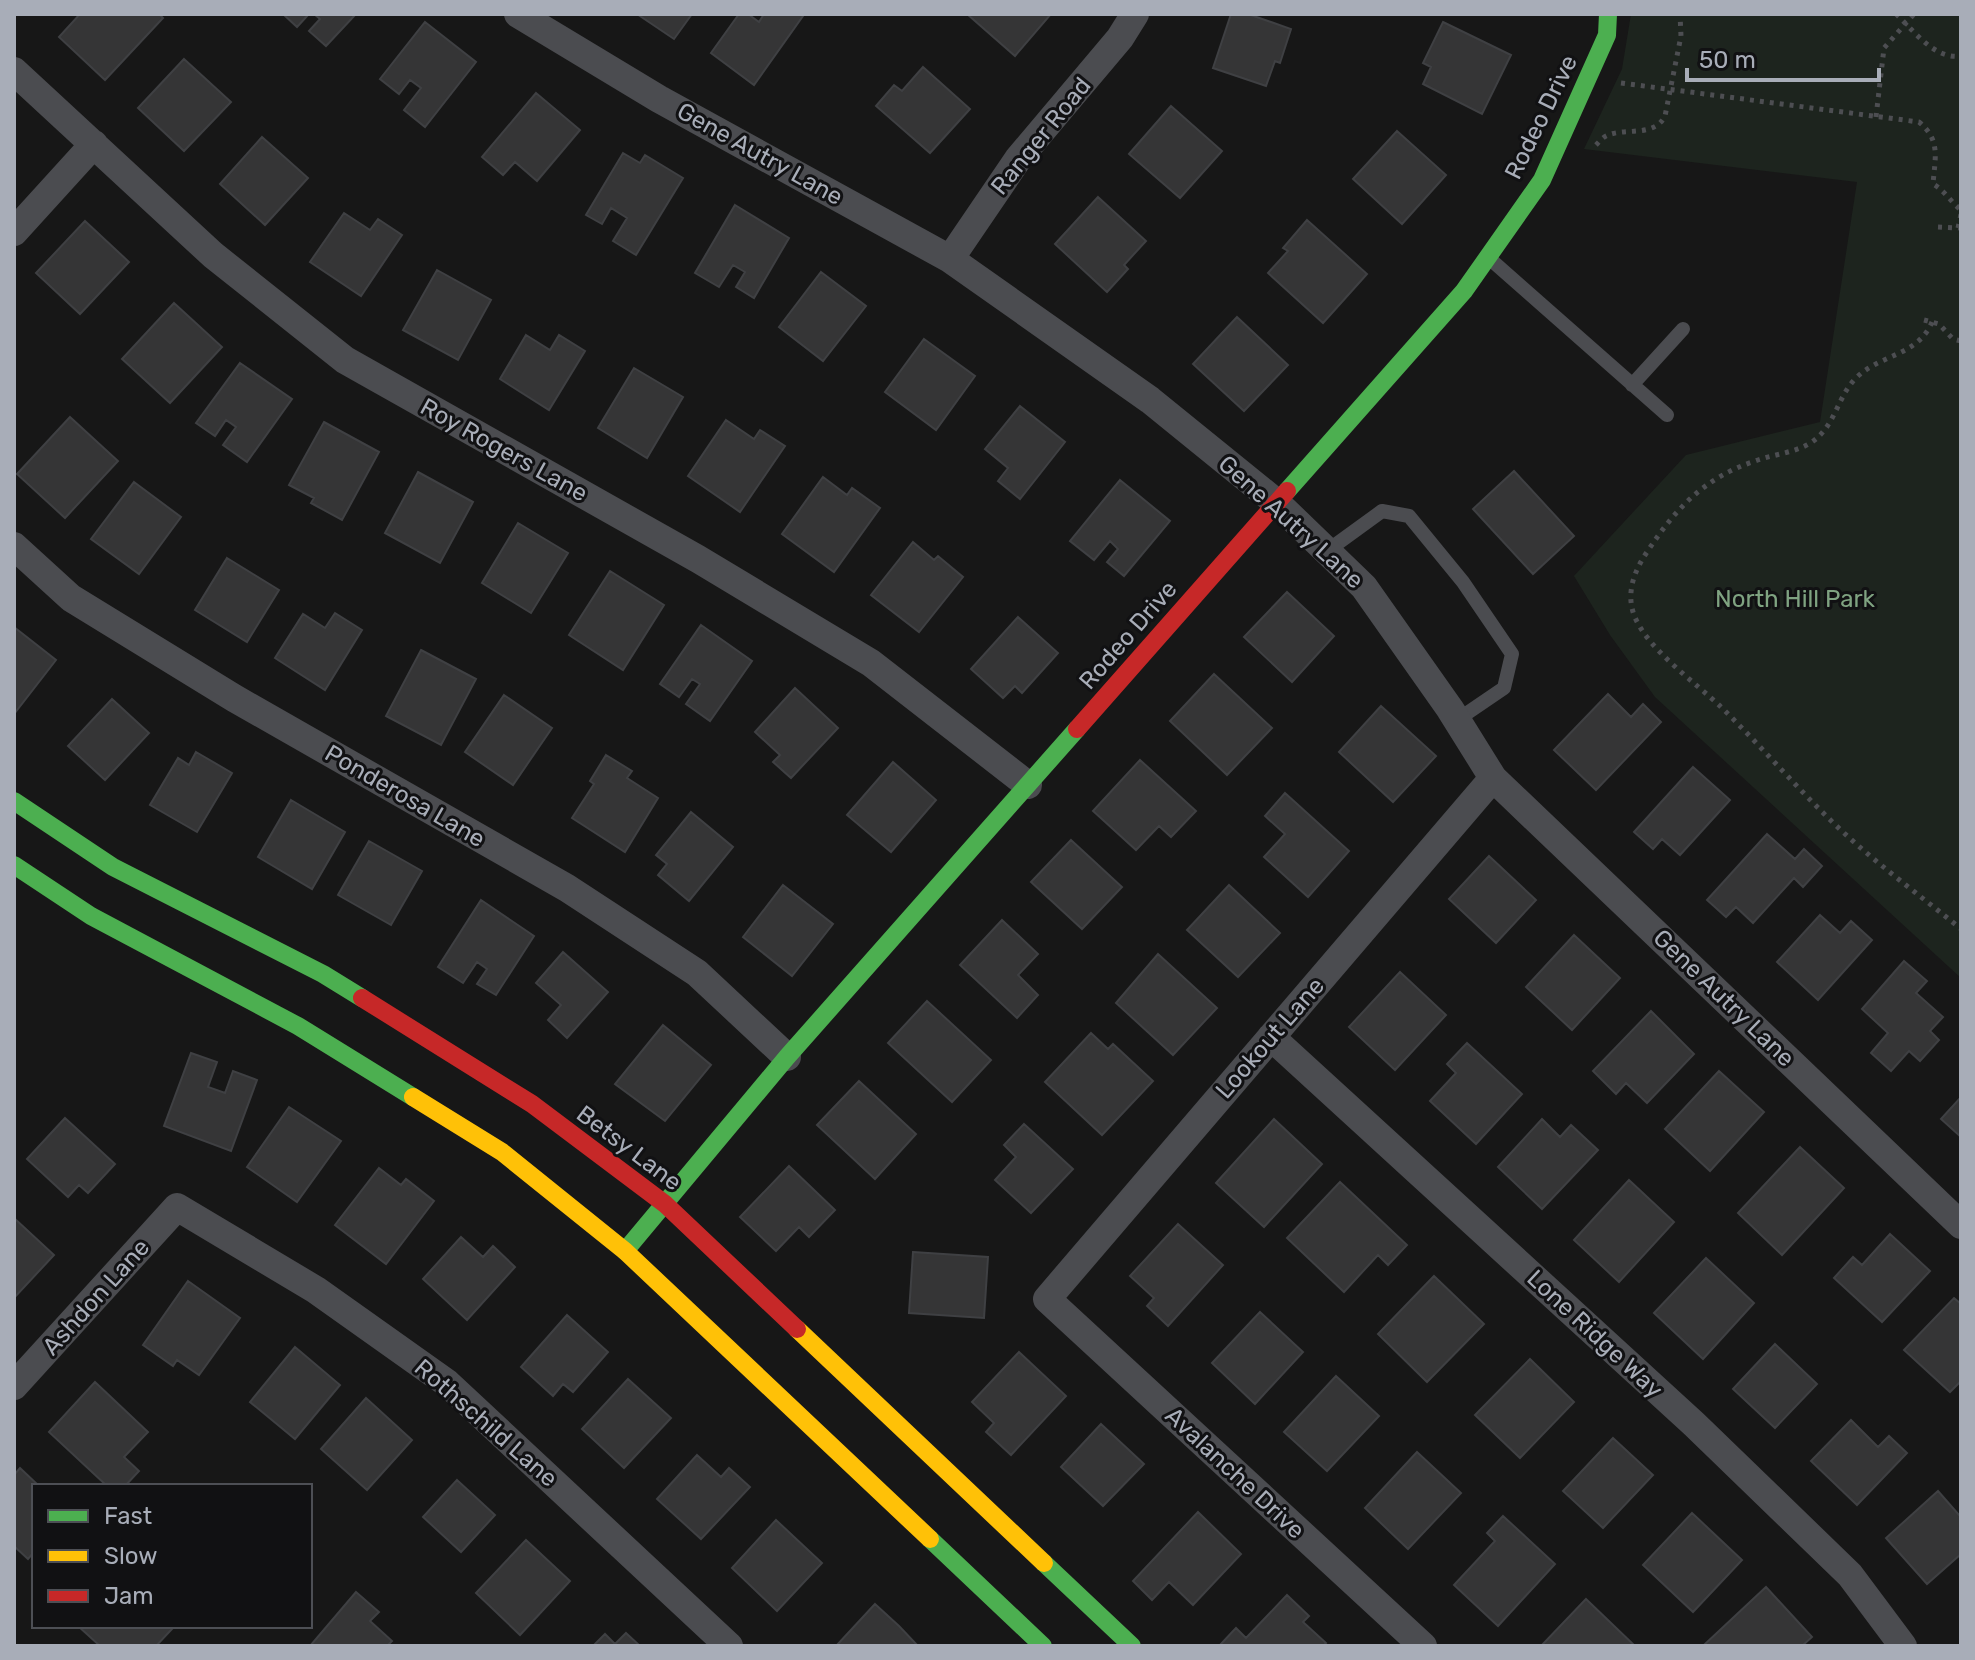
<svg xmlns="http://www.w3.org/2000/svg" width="1975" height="1660" font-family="Rubik,sans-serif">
	<rect width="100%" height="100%" fill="#171717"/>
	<!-- green -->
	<path fill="#1d241e" d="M1631 14H1961V978L1655 697 1610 635 1574 576 1686 455 1820 422 1857 182 1584 149 1622 69Z"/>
	<!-- building -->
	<path fill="#353536" stroke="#3f4043" stroke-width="2" d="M80 14H159L163 18 105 80 59 37Z
		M283 14H309L297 27Z
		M314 14H356L326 46 309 31 320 19Z
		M637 14H692L674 39Z
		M739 14H748L759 22 764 14H800L803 16 754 85 711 53Z
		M967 14H1051L1015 56Z
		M1231 14H1248L1291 29 1280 63 1275 61 1266 86 1213 68Z
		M425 22 476 62 425 127 404 110 421 88 410 80 399 94 380 79Z
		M1443 22 1511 55 1482 114 1423 84 1431 67 1423 63Z
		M184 59 231 102 184 151 138 108Z
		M923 67 970 109 930 153 876 106 894 85 902 91Z
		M536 93 580 130 537 181 515 162 503 175 482 157Z
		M1171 106 1222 151 1180 198 1129 154Z
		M1397 131 1446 175 1402 224 1353 179Z
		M262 137 308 178 265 225 220 184Z
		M623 153 640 163 645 155 683 178 636 255 613 241 627 218 611 208 602 224 586 215Z
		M1098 197 1146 241 1124 265 1128 269 1107 292 1055 244Z
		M735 205 789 238 754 298 736 287 745 272 733 265 719 287 695 273Z
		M344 213 370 230 378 219 402 235 361 296 310 262Z
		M1307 220 1367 274 1323 323 1268 273 1288 251 1283 248Z
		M85 221 129 262 80 314 36 273Z
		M437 270 491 300 458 360 403 330Z
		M821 272 866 306 823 361 779 327Z
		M174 303 222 347 170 403 122 359Z
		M1237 317 1288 365 1244 411 1193 364Z
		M526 335 550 350 559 335 585 351 549 410 500 379Z
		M924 339 975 376 936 430 885 392Z
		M240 363 292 399 247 462 223 445 236 427 226 420 215 436 196 423Z
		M634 368 683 397 647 458 598 428Z
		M1020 406 1065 442 1020 499 998 481 1008 468 985 449Z
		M70 417 118 461 65 518 17 474Z
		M726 420 754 439 760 430 785 446 740 512 688 476Z
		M324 422 379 452 342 520 311 503 314 498 289 485Z
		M1514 471 1574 536 1533 574 1473 509Z
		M418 472 473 502 440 563 385 533Z
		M823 477 847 495 852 488 880 508 834 572 782 534Z
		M1120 480 1170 521 1124 576 1107 562 1118 549 1110 541 1094 560 1070 541Z
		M134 482 181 517 139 574 91 539Z
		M518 523 568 553 531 613 482 583Z
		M913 542 934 560 938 556 963 577 919 632 871 595Z
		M227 558 279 590 247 642 195 610Z
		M610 571 664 605 623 670 569 635Z
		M1287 592 1334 636 1292 682 1244 637Z
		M335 613 362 630 325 690 275 658 303 614 325 628Z
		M1018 617 1058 653 1022 693 1015 686 1003 698 971 669Z
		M701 625 752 661 710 721 686 704 700 684 692 679 679 697 660 684Z
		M14 627 56 660 14 714Z
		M421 650 476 679 441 745 386 716Z
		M1214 674 1272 728 1227 775 1170 721Z
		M795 688 838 728 791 778 773 762 780 755 755 732Z
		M1608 694 1631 717 1643 704 1661 722 1596 790 1554 750Z
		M504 695 552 728 513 785 465 752Z
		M112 699 149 733 105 780 68 746Z
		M1381 706 1436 756 1393 802 1339 752Z
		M196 752 232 773 197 832 150 805 178 758 189 765Z
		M606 755 632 771 627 778 658 798 625 852 572 818 594 784 590 781Z
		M1140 760 1196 811 1171 837 1159 826 1136 850 1093 811Z
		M893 762 936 800 891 852 847 815Z
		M1693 767 1730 800 1680 855 1662 839 1653 849 1634 832Z
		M1285 793 1349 851 1308 897 1264 857 1285 834 1265 816Z
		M291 800 345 832 312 889 258 857Z
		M691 812 733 847 689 901 658 875 667 864 656 855Z
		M1767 834 1795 859 1804 849 1822 866 1803 887 1794 878 1753 923 1736 907 1726 917 1707 900Z
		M1071 840 1122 887 1082 929 1031 882Z
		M369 841 422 871 391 925 338 895Z
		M1489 856 1536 900 1496 943 1449 899Z
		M783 885 833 924 792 976 743 937Z
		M1229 885 1280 933 1238 977 1187 930Z
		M481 900 534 936 496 995 477 984 487 969 477 962 463 983 438 967Z
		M1820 915 1840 933 1851 921 1872 940 1818 1000 1777 962Z
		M1002 920 1038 954 1018 975 1038 995 1017 1018 960 965Z
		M1574 935 1620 978 1572 1030 1526 987Z
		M563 952 608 992 567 1038 548 1020 561 1005 536 983Z
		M1158 954 1217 1008 1173 1055 1116 1003Z
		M1904 961 1927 981 1916 993 1943 1017 1930 1031 1939 1040 1920 1061 1909 1051 1891 1071 1871 1053 1888 1033 1862 1009Z
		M1400 972 1446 1015 1395 1070 1349 1027Z
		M927 1001 991 1060 952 1102 888 1043Z
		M1651 1011 1694 1054 1647 1103 1626 1083 1616 1094 1593 1071Z
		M663 1025 711 1065 665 1121 615 1084Z
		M1091 1033 1108 1049 1113 1044 1153 1081 1102 1135 1045 1082Z
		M1467 1043 1522 1094 1476 1144 1430 1101 1456 1073 1447 1064Z
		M191 1053 217 1062 208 1087 225 1093 233 1071 257 1080 231 1151 164 1126Z
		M1719 1071 1764 1112 1710 1171 1665 1129Z
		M859 1081 916 1134 875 1179 817 1125Z
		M1961 1097V1137L1941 1119Z
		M289 1107 341 1141 297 1202 247 1167Z
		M65 1118 115 1164 88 1193 79 1185 68 1197 27 1159Z
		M1274 1119 1322 1164 1264 1227 1216 1183Z
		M1542 1119 1560 1137 1571 1125 1598 1150 1542 1209 1498 1167Z
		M1024 1124 1073 1169 1031 1213 995 1180 1016 1157 1004 1145Z
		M1800 1147 1844 1188 1782 1255 1738 1213Z
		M789 1166 835 1210 809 1237 799 1227 776 1251 740 1217Z
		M379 1168 401 1185 406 1179 434 1201 386 1264 335 1225Z
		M1629 1180 1674 1222 1619 1282 1574 1240Z
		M1340 1182 1407 1245 1388 1265 1378 1255 1344 1292 1287 1238Z
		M14 1218 54 1255 14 1298Z
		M1178 1224 1223 1265 1168 1326 1147 1306 1154 1298 1130 1276Z
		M1890 1234 1930 1271 1882 1322 1834 1278 1853 1257 1862 1265Z
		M461 1237 483 1257 493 1246 515 1267 467 1320 423 1279Z
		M913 1252 988 1257 984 1318 909 1313Z
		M1706 1258 1754 1303 1703 1359 1654 1313Z
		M1434 1276 1484 1324 1427 1382 1378 1334Z
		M188 1281 240 1318 199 1375 177 1360 173 1366 143 1345Z
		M1954 1298 1961 1304V1381L1950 1392 1904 1350Z
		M1260 1312 1303 1352 1255 1404 1212 1363Z
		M567 1315 608 1352 573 1392 563 1384 553 1396 521 1367Z
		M1775 1344 1817 1384 1775 1428 1733 1389Z
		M295 1347 340 1385 295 1439 250 1402Z
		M1019 1352 1066 1396 1011 1455 986 1432 994 1423 972 1402Z
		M1530 1359 1574 1402 1520 1458 1475 1415Z
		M1336 1376 1379 1416 1327 1471 1284 1432Z
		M628 1379 671 1418 624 1468 582 1429Z
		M95 1382 148 1432 124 1457 139 1471 125 1486H107L49 1432Z
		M366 1398 412 1440 367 1490 321 1449Z
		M1851 1420 1878 1447 1889 1436 1907 1453 1857 1505 1811 1461Z
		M1101 1424 1144 1464 1103 1506 1061 1467Z
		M1613 1438 1653 1475 1603 1528 1563 1491Z
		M1417 1452 1461 1493 1408 1549 1365 1508Z
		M697 1455 721 1477 729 1468 750 1487 701 1539 657 1499Z
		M20 1468 39 1486H34V1552L28 1559 14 1546V1475Z
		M457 1480 495 1515 461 1552 423 1517Z
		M1938 1491 1959 1515 1961 1514V1554L1927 1584 1886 1538Z
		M1198 1512 1241 1554 1193 1605 1169 1582 1152 1600 1133 1581Z
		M1692 1513 1742 1560 1693 1612 1643 1565Z
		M1503 1516 1555 1564 1498 1626 1454 1585 1495 1541 1487 1533Z
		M776 1520 822 1563 777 1611 732 1568Z
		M526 1540 570 1581 520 1635 476 1593Z
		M1766 1587 1812 1637 1802 1646H1707L1705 1644Z
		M356 1592 379 1612 370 1621 392 1641 387 1646H310Z
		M1287 1595 1309 1616 1303 1622 1326 1643 1323 1646H1219L1236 1628 1246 1638Z
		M1586 1599 1635 1646H1541Z
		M875 1604 899 1626 918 1646H836Z
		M78 1626H170L173 1628 156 1646H100Z
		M626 1633 640 1646H593L605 1634 615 1644Z"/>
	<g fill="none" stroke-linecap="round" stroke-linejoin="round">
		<!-- path -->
		<path stroke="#4d4e52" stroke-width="5" stroke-dasharray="4 6" stroke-linecap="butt" d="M1896 14C1914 31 1935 60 1961 56
			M1621 83 1919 122C1941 140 1935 158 1933 184 1945 191 1950 201 1961 210
			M1876 117 1884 48 1914 14
			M1596 145C1599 142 1602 138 1606 136 1624 127 1654 138 1665 116L1681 36 1680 14
			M1938 227 1958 228 1961 214
			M1924 320 1939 324 1953 339 1961 341
			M1932 322C1918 356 1880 354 1856 378 1837 397 1836 425 1812 442 1795 453 1774 454 1755 461 1704 478 1676 508 1647 552 1634 571 1626 593 1634 615 1647 649 1695 682 1721 707 1763 748 1801 793 1844 833 1881 867 1922 897 1961 929"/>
		<!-- lane -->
		<path stroke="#4b4c50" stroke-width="14" d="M1490 259 1667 415
			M1632 385 1683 329
			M1327 551 1382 511 1409 516 1463 582 1512 654 1504 688 1457 720"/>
		<!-- street -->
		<path stroke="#4b4c50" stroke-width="28" d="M518 14 659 99 950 259 1150 400 1277 503 1364 587 1450 709 1493 778 1961 1225
			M14 71 213 255 345 360 698 559 871 663 1028 785
			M14 232 94 144
			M950 259 1018 159 1120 38 1135 14
			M14 546 71 598 234 698 567 888 697 973 787 1057
			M1271 1037 1694 1424 1850 1575 1903 1646
			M14 1386 177 1207 316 1290 447 1383 729 1646
			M1423 1646 1047 1299 1493 778"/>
		<!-- fast -->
		<path stroke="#4caf50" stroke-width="18" d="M1287 491 1464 291 1542 180 1607 35 1608 14
			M14 801 113 867 323 974 362 998
			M14 865 91 916 298 1026 413 1097
			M625 1251 787 1057 1077 729
			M930 1539 1043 1646
			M1044 1563 1132 1646"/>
		<!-- slow -->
		<path stroke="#ffc107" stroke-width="18" d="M413 1097 502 1152 625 1251 930 1539
			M797 1329 1044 1563"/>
		<!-- jam -->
		<path stroke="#c62828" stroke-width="18" d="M1077 729 1287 491
			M362 998 532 1104 665 1204 797 1329"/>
	</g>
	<g text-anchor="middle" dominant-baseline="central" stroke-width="6" stroke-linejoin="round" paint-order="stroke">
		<!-- street labels -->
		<g font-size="24" fill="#a8adb8" stroke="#111113">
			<text transform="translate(1541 117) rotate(-64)">Rodeo Drive</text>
			<text transform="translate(1041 136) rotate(-51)">Ranger Road</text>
			<text transform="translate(760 154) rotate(29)">Gene Autry Lane</text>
			<text transform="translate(504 450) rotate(29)">Roy Rogers Lane</text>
			<text transform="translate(1291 522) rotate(42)">Gene Autry Lane</text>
			<text transform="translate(1128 635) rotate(-49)">Rodeo Drive</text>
			<text transform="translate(405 796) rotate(30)">Ponderosa Lane</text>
			<text transform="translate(1724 998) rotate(44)">Gene Autry Lane</text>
			<text transform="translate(1270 1038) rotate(-49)">Lookout Lane</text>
			<text transform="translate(629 1148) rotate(37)">Betsy Lane</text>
			<text transform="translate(96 1297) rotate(-48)">Ashdon Lane</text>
			<text transform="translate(1595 1334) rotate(43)">Lone Ridge Way</text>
			<text transform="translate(486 1423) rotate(41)">Rothschild Lane</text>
			<text transform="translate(1235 1473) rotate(43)">Avalanche Drive</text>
		</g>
		<!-- park labels -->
		<g font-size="24" fill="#7fa381" stroke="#111113">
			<text x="1795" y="599">North Hill Park</text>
		</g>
	</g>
	<!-- border -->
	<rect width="1975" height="1660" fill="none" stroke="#a8adb8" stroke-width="32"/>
	<!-- legend -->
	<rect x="32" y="1484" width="280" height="144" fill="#111113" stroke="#4d4f55" stroke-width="2"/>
	<rect x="48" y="1510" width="40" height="12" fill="#4caf50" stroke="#4d4f55" stroke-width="2"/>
	<text x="104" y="1524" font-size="24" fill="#a8adb8">Fast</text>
	<rect x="48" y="1550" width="40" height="12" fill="#ffc107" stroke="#4d4f55" stroke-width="2"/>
	<text x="104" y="1564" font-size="24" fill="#a8adb8">Slow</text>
	<rect x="48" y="1590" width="40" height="12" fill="#c62828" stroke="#4d4f55" stroke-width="2"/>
	<text x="104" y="1604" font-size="24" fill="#a8adb8">Jam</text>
	<!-- scale -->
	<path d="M1687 68v12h192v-12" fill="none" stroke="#a8adb8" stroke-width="4"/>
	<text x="1699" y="68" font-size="24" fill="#a8adb8" stroke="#111113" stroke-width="6" paint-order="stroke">50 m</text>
</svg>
